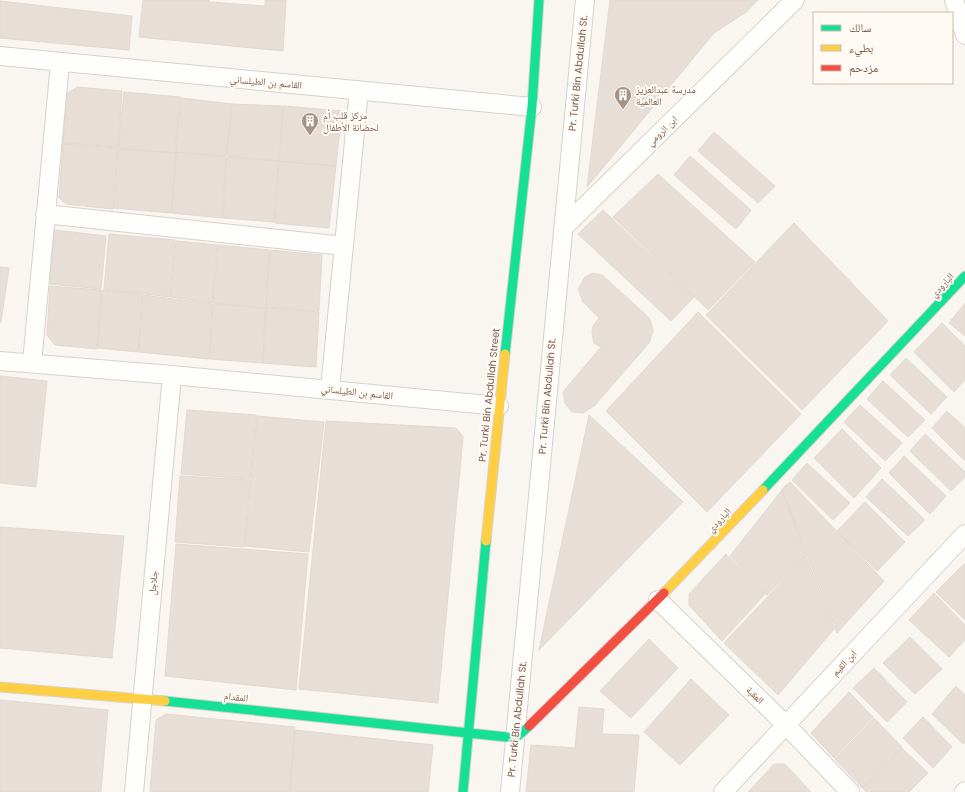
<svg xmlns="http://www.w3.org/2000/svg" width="965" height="792" font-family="Poppins,'Noto Naskh Arabic',sans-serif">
	<rect width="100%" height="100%" fill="#f9f5f0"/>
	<!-- building -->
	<path fill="#e6ded7" stroke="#e2d8d2" d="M143 0H209V2L265 6V0H286L283 51 139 37Z
		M610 0H758L746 12 714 33 587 187Z
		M0 1 132 16 129 50 0 38Z
		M77 87 122 91 118 147 63 143 67 94Z
		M124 92 180 97 175 153 118 148Z
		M181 98 232 104 226 156 176 152Z
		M232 104 283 106 279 161 227 156Z
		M284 106 342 111 336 166 279 161Z
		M714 132 775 186 758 203 698 151Z
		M63 144 117 148 113 209 66 204 59 198Z
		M118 149 176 153 171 213 114 208Z
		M176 152 226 157 222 218 172 213Z
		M690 156 751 210 736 229 674 175Z
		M227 157 278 161 274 222 223 218Z
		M279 161 336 166 329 228 275 223Z
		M658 174 755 262 708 310 613 217Z
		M603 210 694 297 671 321 578 234Z
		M794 223 888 321 802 410 706 315Z
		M54 230 106 236 101 289 50 284Z
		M109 234 175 240 170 297 104 289Z
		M176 241 217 245 212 303 171 297Z
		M218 245 269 250 266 308 213 303Z
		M270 250 322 255 319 311 266 307Z
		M0 267 9 268 1 322H0Z
		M593 273 602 275 645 314 650 319 653 331 649 343 595 405 583 413 572 412 565 403 563 392 601 347 594 343 592 333 593 326 599 318 583 302 578 289 585 277Z
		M50 286 101 290 97 349 55 345 47 335Z
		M102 290 142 294 138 352 98 348Z
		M143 295 212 304 209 359 139 352Z
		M965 303V336L949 323Z
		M213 304 265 308 263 363 210 359Z
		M266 308 319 312 316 367 263 363Z
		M698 312 801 414 707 512 606 411Z
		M942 323 965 346V380L954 392 914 352Z
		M906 358 947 397 931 414 890 375Z
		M0 376 47 381 36 487 0 483Z
		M883 381 925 420 908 437 867 399Z
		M860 405 902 443 885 461 844 422Z
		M187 410 256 415 250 479 181 474Z
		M947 411 965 428V461L932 428Z
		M589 415 683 502 539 650Z
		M257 416 324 422 309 552 245 546Z
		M326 421 456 428 463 437 438 703 299 689Z
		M842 429 881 468 854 498 814 458Z
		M925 434 965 472V477L951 491 910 451Z
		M904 456 946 496 930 514 889 473Z
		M807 463 850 503 833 520 792 480Z
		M180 476 250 480 244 547 175 542Z
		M882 479 925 520 908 536 866 497Z
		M790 482 884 581 837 633 782 489Z
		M782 490 806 555 767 595 730 556Z
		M865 502 905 542 877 571 837 531Z
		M0 527 124 536 112 658 0 648Z
		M176 544 308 554 296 690 165 676Z
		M726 554 765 594 722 641 689 605V594Z
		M806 556 834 629 778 695 724 643Z
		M965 563V620L936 592Z
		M934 593 965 625V640L949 657 909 620Z
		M910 637 942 669 915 694 883 663Z
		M649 639 678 668 631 718 600 691Z
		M874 668 907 702 887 722 853 688Z
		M691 679 729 715 680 765 644 732Z
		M956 686 965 695V742L963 744 932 714Z
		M849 692 873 717 834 758 811 733Z
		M0 700 108 710 101 792H0Z
		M579 707 604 709 602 734 639 735 634 792H526L531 745 575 748Z
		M166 714 295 727 289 792H150L156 720Z
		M923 717 952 747 933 768 903 738Z
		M874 718 902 747 862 788 835 759Z
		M295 730 433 745 428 792H290Z
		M902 748 928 773 909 792H866L863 788Z
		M774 764H785L811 792H748Z"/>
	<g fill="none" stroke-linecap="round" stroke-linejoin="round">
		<defs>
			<path id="street" d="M954 0 965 35
				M0 56 532 107
				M45 214 344 246
				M563 228 795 0
				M0 361 172 375 499 406
				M32 363 60 63
				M330 389 359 90
				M658 600 786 725 850 792
				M134 792 172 375
				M510 792 585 0
				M723 792 965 534
				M964 792 965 791"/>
			<path id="fast" d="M505 354 532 107 539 0
				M763 490 965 276
				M165 701 516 738 529 726
				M463 792 486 541"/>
			<path id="slow" d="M486 541 505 354
				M664 593 763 490
				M0 687 165 701"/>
			<path id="jam" d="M529 726 664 593"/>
		</defs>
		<!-- street casing -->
		<use href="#street" stroke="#d7d1cb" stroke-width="20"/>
		<!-- fast casing -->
		<use href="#fast" stroke="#d9d2cb" stroke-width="11"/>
		<!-- slow casing -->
		<use href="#slow" stroke="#d9d2cb" stroke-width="11"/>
		<!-- jam casing -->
		<use href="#jam" stroke="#d9d2cb" stroke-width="11"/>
		<!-- street -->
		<use href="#street" stroke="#fefefd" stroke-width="18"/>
		<!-- fast -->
		<use href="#fast" stroke="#16e098" stroke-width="9"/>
		<!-- slow -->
		<use href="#slow" stroke="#ffcf43" stroke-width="9"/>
		<!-- jam -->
		<use href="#jam" stroke="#f24e42" stroke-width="9"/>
	</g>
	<!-- icons -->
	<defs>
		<symbol id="building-pin" viewBox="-11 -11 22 30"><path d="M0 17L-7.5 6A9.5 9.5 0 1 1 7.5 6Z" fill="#a69286" stroke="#fffaf3"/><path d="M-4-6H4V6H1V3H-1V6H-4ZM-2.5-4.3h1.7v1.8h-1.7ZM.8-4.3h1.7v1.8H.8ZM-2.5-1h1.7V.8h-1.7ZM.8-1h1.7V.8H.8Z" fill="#fff"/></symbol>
	</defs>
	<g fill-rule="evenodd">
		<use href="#building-pin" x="613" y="85" width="20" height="27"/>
		<use href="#building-pin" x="300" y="111" width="20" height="27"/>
	</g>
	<g text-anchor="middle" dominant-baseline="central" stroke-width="4" stroke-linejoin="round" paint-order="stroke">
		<!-- street labels -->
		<g font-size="10" fill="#7a5c4d" stroke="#fffaf3">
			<text transform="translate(578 73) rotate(-84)">Pr. Turki Bin Abdullah St.</text>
			<text transform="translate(266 82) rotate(5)">القاسم بن الطيلساني</text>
			<text transform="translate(662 131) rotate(-44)">ابن الرومي</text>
			<text transform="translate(942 285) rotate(-47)">البارودي</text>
			<text transform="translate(357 392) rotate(6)">القاسم بن الطيلساني</text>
			<text transform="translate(489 395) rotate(-84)">Pr. Turki Bin Abdullah Street</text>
			<text transform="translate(547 396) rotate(-85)">Pr. Turki Bin Abdullah St.</text>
			<text transform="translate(719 520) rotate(-47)">البارودي</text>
			<text transform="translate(153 583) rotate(-85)">جلاجل</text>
			<text transform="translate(844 663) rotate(-47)">ابن القيم</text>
			<text transform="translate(755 695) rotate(44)">العقبة</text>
			<text transform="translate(236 697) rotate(6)">المقدام</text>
			<text transform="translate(517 719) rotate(-84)">Pr. Turki Bin Abdullah St.</text>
		</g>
		<!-- poi labels -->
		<g font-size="10" fill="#7a5c4d" stroke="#fffaf3" text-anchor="start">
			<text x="636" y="89">مدرسة عبدالعزيز<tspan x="636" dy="12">العالمية</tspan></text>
			<text x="323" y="115">مركز قلب أم<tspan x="323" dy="12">لحضانة الأطفال</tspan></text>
		</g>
	</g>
	<!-- legend -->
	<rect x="813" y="12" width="140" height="72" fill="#fffaf3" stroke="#cabbb1"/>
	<rect x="821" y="25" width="20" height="6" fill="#16e098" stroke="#cabbb1"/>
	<text x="849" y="32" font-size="12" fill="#7a5c4d">سالك</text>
	<rect x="821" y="45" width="20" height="6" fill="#ffcf43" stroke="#cabbb1"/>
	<text x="849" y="52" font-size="12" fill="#7a5c4d">بطيء</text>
	<rect x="821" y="65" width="20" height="6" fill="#f24e42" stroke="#cabbb1"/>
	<text x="849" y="72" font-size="12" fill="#7a5c4d">مزدحم</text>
</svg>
